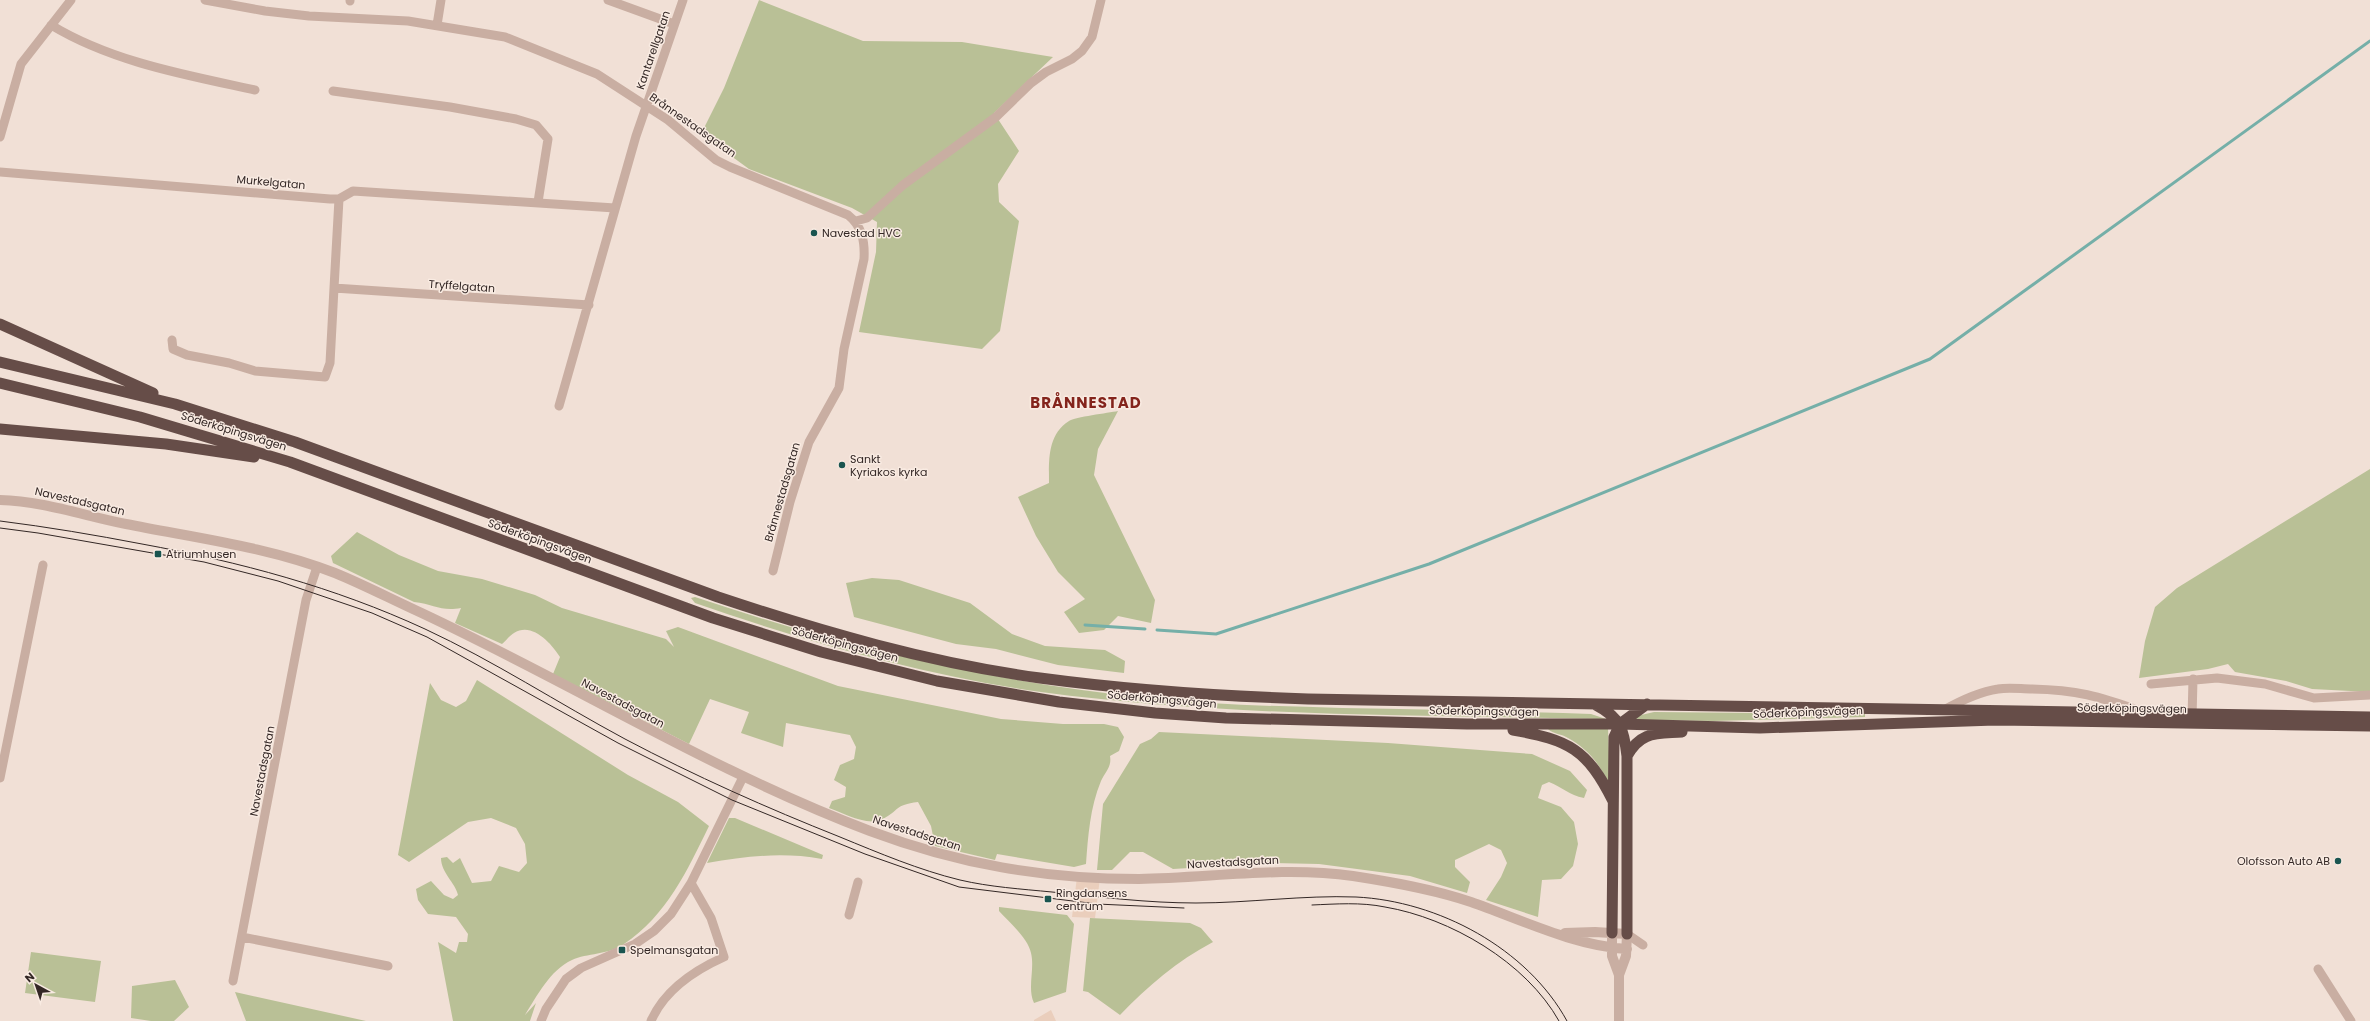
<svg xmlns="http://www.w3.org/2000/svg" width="2370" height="1021" font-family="Poppins,sans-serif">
	<rect width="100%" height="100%" fill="#f1e0d6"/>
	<!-- green -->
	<path fill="#b9c096" d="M759 0 863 41 962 42 1053 57 994 113 1019 151 998 184 999 202 1019 221 1000 331 982 349 859 332 876 252 877 222 852 208 749 169 701 134 724 88Z
		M1118 411 1098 449 1094 475 1155 600 1151 623 1118 616 1104 630 1079 633 1064 612 1085 599 1058 572 1036 536 1018 497 1049 483C1049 461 1047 435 1069 421 1075 417 1108 413 1118 411Z
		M2370 469V692L2312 689 2286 681 2235 672 2228 664 2208 669 2139 678 2145 641 2155 607 2177 588Z
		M357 532 399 555 438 571 482 579 535 595 562 608 666 639 674 647 666 631 678 627 838 686 1001 719 1063 724H1104L1118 727 1124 737 1119 751 1110 756C1112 767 1105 772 1101 781 1090 807 1088 837 1086 864L1074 867 997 854 995 860 935 846 931 826 918 802C894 805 900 810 883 819 867 827 844 813 829 808L832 801 845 797 846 787 834 780 840 765 854 759 856 747 850 735 786 723 783 747 741 733 749 712 710 699 689 744 553 674 560 657C552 644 532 621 514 633 510 635 506 641 502 644L455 623 461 608C441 612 434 604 414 602L333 563 331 556Z
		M872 578 899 580 970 603 1012 634 1045 646 1105 650 1125 661 1124 673 1058 665 996 649 956 644 854 617 846 583Z
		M695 597C843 647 993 682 1148 698 1212 705 1277 706 1342 708 1416 709 1489 711 1563 713L1591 714 1606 719C1418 715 1228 717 1041 692 923 675 807 642 695 603L691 598Z
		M477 680 628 775 678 802 709 826C687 871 667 915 624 944 608 955 587 953 572 960 550 970 537 996 525 1015L536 1003 530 1021H453L438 942 456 953 459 942H467L468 934 456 917 428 914 418 900 416 889 431 881 444 895 453 899 458 895C455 882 441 873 441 858L447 857 453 863 460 858 472 883 491 881 499 866 519 872 527 863 525 844 516 828 491 818 468 822 409 862 398 855 430 683 441 700 456 707 466 701Z
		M1654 712 1865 714V717L1714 721 1633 720 1637 716Z
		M1608 727 1610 780 1607 782C1600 763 1586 748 1568 738 1562 734 1553 734 1548 729Z
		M1159 732 1388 743 1532 754 1570 771 1587 790 1584 798C1569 795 1562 787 1549 782L1542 785 1538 798 1561 807 1574 822 1578 844 1573 866 1561 879 1542 880 1538 917 1486 900 1501 877 1507 863 1501 850 1489 844 1455 860V867L1470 882 1467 893 1410 876 1319 864 1273 863 1173 869 1143 852H1130L1112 870H1097L1103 804 1140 744 1151 739Z
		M729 818H735L823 855 822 859C783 852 747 856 707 863Z
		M999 907 1067 915 1074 924 1066 992 1034 1003C1027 988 1035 969 1031 953 1028 938 1009 922 999 911Z
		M1090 918 1190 923 1201 928 1213 942C1177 961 1148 986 1120 1015L1088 992 1083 991Z
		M31 952 101 961 95 1002 25 993Z
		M175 980 189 1007 174 1021H151L131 1018 132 986Z
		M235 992 366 1021H246Z"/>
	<!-- plaza -->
	<path fill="#eacebc" d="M1077 877 1100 878 1095 918 1072 917Z
		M1051 1010 1056 1021H1034V1020Z"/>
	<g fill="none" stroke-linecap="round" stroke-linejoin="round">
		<!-- stream -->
		<path stroke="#75afa8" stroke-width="3" d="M1085 625 1145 629
			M1157 630 1216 634 1429 564 1930 359 2370 41"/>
		<!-- minor -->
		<path stroke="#c9aea2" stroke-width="9" d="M205 0 265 11 309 16 408 21 505 37 597 74 668 120 716 160 730 167 848 215C862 226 865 241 864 259L844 349 839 388 809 442 790 502 773 571
			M608 0 674 24
			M350 1V0
			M51 25C112 62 186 75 255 90
			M437 25 441 0
			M333 91 450 107 516 119 536 125 548 139 538 202
			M0 137 21 64 71 0
			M0 172 330 199H339L353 191 615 208
			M856 221 867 218 903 185 996 117 1031 83 1046 72 1072 59 1082 51 1092 37 1101 0
			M334 288 339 199
			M172 340 173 349 187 355 229 363 255 371 325 377 330 363 334 288 589 305
			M559 406 636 136 683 0
			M2151 684 2217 678 2265 684 2314 698 2370 695
			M1944 710C1960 701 1979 692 1998 689 2009 687 2021 689 2032 689 2077 690 2098 696 2140 711
			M2192 719 2193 679
			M0 778 43 565
			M849 915 858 882
			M1627 934 1643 945
			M242 937 388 966
			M2318 969 2351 1021
			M233 981 306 600 317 567
			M541 1021 546 1009 566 979 581 968 635 944 654 931 671 914 691 883 743 777
			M651 1021C664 991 695 970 724 957L711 918 691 883"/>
		<!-- tertiary -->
		<path stroke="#c9aea2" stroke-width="10" d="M0 500C43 501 85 516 126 524 196 538 269 547 335 573 362 584 387 597 413 609 567 680 711 771 870 831 958 864 1044 879 1139 879 1210 878 1282 866 1353 876 1392 882 1433 889 1471 902 1520 919 1574 946 1627 949
			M1565 933 1595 932 1627 934 1626 956 1619 975
			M1612 933V956L1619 975V1021"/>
		<!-- trunk -->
		<path stroke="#664d48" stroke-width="11" d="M0 324 153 393
			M0 362 175 404 295 442 718 597C823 632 930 663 1040 678 1129 690 1218 696 1308 699L2370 717
			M0 383 140 417 290 462 713 618 821 652 937 681 1059 702 1155 713 1226 718 1467 724H1620L1760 728 1995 720 2370 726
			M0 429 166 444 254 457
			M1596 705C1621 718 1624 730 1627 756V934
			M1513 730C1569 740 1587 749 1613 801
			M1627 756C1641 731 1656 734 1682 732
			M1612 933 1614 737 1620 724 1647 704"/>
		<!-- tram -->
		<path stroke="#332725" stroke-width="1" d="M0 521C48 527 95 535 142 544 240 562 334 587 425 629 494 661 558 703 625 739 695 776 767 808 840 837 879 853 919 870 960 880 990 887 1021 889 1052 892 1100 897 1148 903 1196 903 1249 903 1303 895 1356 897 1438 901 1527 948 1567 1021
			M0 528 38 533 204 562 278 581 372 613 427 637 618 743 732 800 865 854 959 887 1097 904 1184 908
			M1312 905C1336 904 1361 902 1385 907 1450 918 1526 962 1559 1021"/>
	</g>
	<!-- markers -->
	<g fill="#1a5550" stroke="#f9ebe2" stroke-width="1.5">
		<circle cx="814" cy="233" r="4"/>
		<circle cx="842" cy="465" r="4"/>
		<rect x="154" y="550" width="8" height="8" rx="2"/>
		<circle cx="2338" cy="861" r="4"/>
		<rect x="1044" y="895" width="8" height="8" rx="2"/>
		<rect x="618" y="946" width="8" height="8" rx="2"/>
	</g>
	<g text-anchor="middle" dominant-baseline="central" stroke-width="3" stroke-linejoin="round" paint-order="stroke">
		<!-- street labels -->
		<g font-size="11" fill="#332725" stroke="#f9ebe2">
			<text transform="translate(653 50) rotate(-71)">Kantarellgatan</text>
			<text transform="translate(693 125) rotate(35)">Brånnestadsgatan</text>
			<text transform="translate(271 182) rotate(5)">Murkelgatan</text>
			<text transform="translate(462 286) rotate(4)">Tryffelgatan</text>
			<text transform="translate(234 431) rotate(17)">Söderköpingsvägen</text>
			<text transform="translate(782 492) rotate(-74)">Brånnestadsgatan</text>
			<text transform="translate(80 501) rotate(13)">Navestadsgatan</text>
			<text transform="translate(540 541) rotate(20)">Söderköpingsvägen</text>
			<text transform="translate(845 644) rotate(15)">Söderköpingsvägen</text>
			<text transform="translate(1162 699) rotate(5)">Söderköpingsvägen</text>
			<text transform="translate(623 703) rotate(28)">Navestadsgatan</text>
			<text transform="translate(2132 708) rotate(1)">Söderköpingsvägen</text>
			<text transform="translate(1484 711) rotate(1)">Söderköpingsvägen</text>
			<text transform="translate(1808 712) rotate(-2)">Söderköpingsvägen</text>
			<text transform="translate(262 771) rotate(-79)">Navestadsgatan</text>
			<text transform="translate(917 833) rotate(18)">Navestadsgatan</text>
			<text transform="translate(1233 862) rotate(-3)">Navestadsgatan</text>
		</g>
		<!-- poi labels -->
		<g font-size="11" fill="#332725" stroke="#f9ebe2" text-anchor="start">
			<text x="822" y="233">Navestad HVC</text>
			<text x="850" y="459">Sankt<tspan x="850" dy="13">Kyriakos kyrka</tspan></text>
			<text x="166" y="554">Atriumhusen</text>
			<text x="2330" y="861" text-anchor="end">Olofsson Auto AB</text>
			<text x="1056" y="893">Ringdansens<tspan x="1056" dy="13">centrum</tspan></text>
			<text x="630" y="950">Spelmansgatan</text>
		</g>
		<!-- district labels -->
		<g font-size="15" font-weight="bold" letter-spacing="1" fill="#84241c" stroke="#f9ebe2">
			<text x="1086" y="402">BRÅNNESTAD</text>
		</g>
	</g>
	<!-- north arrow -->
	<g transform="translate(36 985) rotate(320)" stroke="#f9ebe2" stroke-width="3" paint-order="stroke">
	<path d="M0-3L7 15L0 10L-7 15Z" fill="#332725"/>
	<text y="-6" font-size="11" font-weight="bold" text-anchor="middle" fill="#332725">N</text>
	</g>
</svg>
